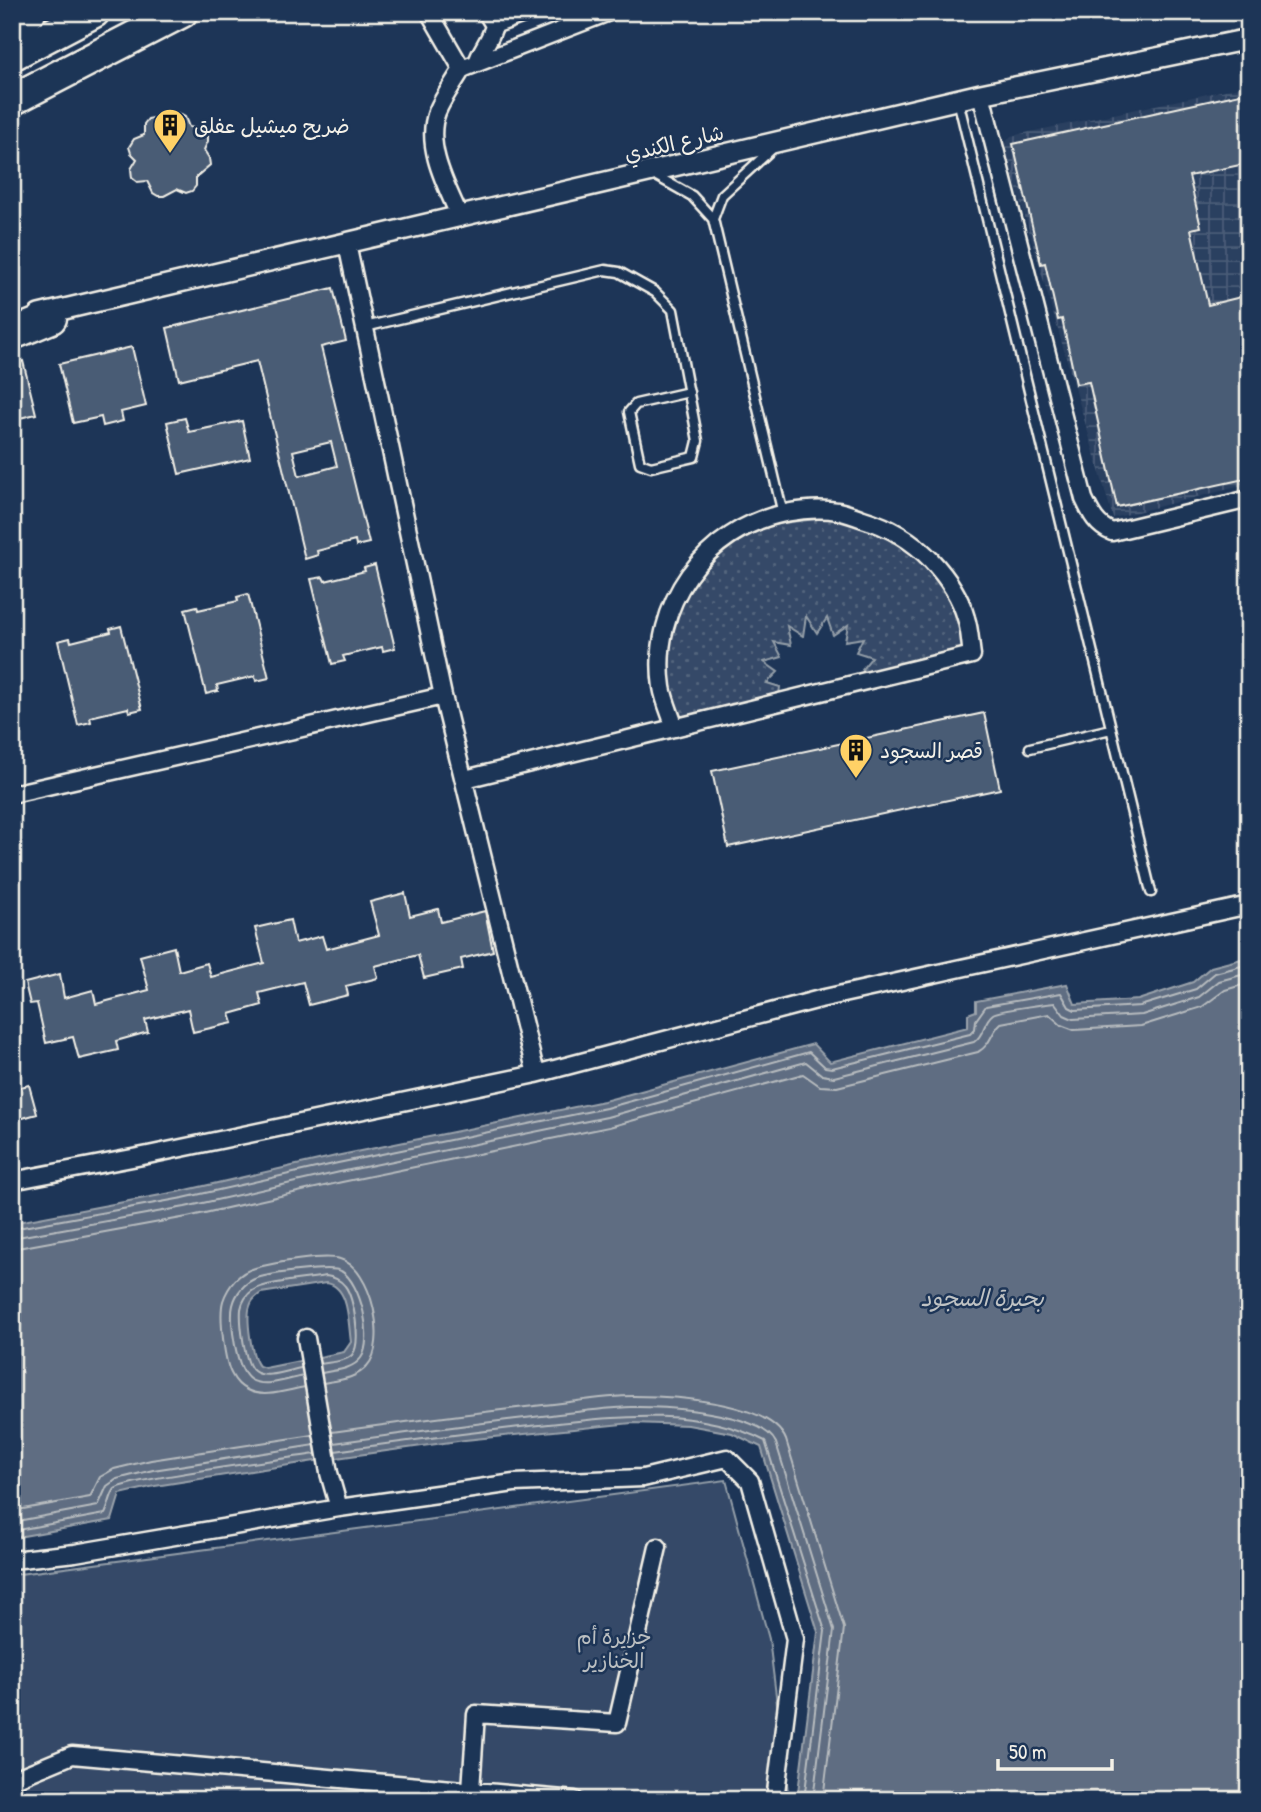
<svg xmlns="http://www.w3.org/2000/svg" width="1261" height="1812" font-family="'Patrick Hand','Playpen Sans Arabic',sans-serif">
	<defs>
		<pattern id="industrial-grid" width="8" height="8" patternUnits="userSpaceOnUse" patternTransform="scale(1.75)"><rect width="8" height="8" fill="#2a4060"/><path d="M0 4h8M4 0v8" fill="none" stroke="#4a5c77"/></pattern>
		<pattern id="grass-dots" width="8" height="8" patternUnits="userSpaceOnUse" patternTransform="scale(1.75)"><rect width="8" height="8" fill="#354a67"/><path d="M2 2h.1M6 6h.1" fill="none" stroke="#53657d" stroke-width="1.8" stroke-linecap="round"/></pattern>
	</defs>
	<rect width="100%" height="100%" fill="#1d3557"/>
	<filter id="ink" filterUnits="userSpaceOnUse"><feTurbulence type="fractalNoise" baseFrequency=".0143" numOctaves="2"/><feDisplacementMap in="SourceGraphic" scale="14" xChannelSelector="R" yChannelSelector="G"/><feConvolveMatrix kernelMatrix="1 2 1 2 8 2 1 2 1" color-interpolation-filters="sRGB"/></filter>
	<g filter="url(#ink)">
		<!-- industrial -->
		<path fill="url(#industrial-grid)" d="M1249 85V484L1113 518 1004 145 1011 136Z"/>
		<!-- grass -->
		<path fill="url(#grass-dots)" stroke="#949ea8" stroke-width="2" d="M829 518C842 520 855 521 867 525 928 542 957 593 965 652L866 675 862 669 872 657 856 652 863 638 845 641 848 625 833 635 827 618 817 633 806 616 803 636 787 626 791 645 774 642 782 657 764 662 778 672 767 683 780 687 779 695 680 718C677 711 673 704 672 698 667 680 666 629 673 612 688 579 721 545 756 531 780 522 803 520 829 518Z"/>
		<!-- park -->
		<path fill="#354a67" stroke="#949ea8" stroke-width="2" d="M726 1480 769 1639 789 1800H12V1575Z"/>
		<!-- water -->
		<path fill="#5e6d82" stroke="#9aa2ab" stroke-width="2" fill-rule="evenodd" d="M1249 957V1800H797L818 1632 761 1447 732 1433 688 1425 632 1423 465 1440 315 1461 155 1486 120 1494 112 1520 12 1538V1223L182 1191 336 1156 604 1101 813 1044 830 1062 968 1027V1014L976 1011V1001L1067 984 1075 1004 1138 1000 1193 982 1211 967ZM326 1283C350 1286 348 1324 351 1342L344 1352 265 1368 259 1366C251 1357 246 1317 250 1306 252 1299 256 1297 261 1293Z"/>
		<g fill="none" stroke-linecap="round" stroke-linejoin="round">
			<!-- shore -->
			<path stroke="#b8bcbf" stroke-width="2" d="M12 1229 183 1198 338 1163 606 1108 809 1052 825 1067 832 1068 970 1034 975 1029 976 1020 986 1006 1061 993 1069 1007 1075 1010 1140 1006 1196 989 1215 973 1249 964
				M12 1238 185 1207 340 1172 607 1117 806 1062 822 1075 834 1077 974 1042C985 1035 983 1021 993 1014 999 1010 1045 1004 1055 1003L1064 1015 1073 1019 1142 1015 1199 997 1219 981 1249 973
				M12 1249 187 1217 342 1182 609 1127 803 1074 820 1086 837 1087 978 1052C991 1045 991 1032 1001 1023L1049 1014 1061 1025 1074 1030 1141 1026 1202 1007 1225 990 1249 983
				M301 1368C289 1370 265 1380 254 1371 244 1364 240 1321 241 1309 242 1302 247 1294 252 1291 264 1282 310 1279 326 1276 334 1277 340 1279 345 1286 354 1297 362 1344 352 1355 345 1362 330 1362 320 1364
				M303 1376C288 1379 265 1388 251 1380 236 1371 229 1320 233 1305 236 1293 245 1282 257 1278 270 1274 331 1265 341 1271 361 1282 374 1340 361 1358 352 1370 335 1370 322 1373
				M305 1387C287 1390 264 1399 247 1390 241 1387 235 1381 232 1375 224 1362 219 1315 223 1301 228 1286 239 1272 255 1268 273 1263 324 1254 340 1259 372 1268 388 1344 367 1366 356 1379 339 1380 323 1383
				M332 1432C402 1422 473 1413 543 1405 573 1402 604 1396 634 1396 670 1396 770 1401 786 1440L844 1628 823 1800
				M334 1443C406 1433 478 1423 551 1415 577 1412 604 1408 631 1407 662 1406 762 1412 776 1443L834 1630 813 1800
				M335 1451C400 1442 465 1433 530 1426 609 1418 692 1404 765 1441L825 1631 804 1800
				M12 1511 90 1497 100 1477 114 1469 151 1460 313 1435
				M12 1522 98 1506 107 1486 117 1479 153 1470 315 1445
				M12 1531 105 1514C109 1507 110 1495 115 1489 126 1479 290 1458 316 1454"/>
		</g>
		<!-- building -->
		<path fill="#485b74" stroke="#f4f1e8" stroke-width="2" fill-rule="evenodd" d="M1249 92V163L1189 176 1201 227 1191 229 1208 305 1249 295V478L1117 507 1089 382 1076 384 1062 319 1058 320 1045 263 1041 264 1013 144Z
			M179 114 185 117 189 127 203 130 208 135V141L204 150 209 158 210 165 196 177V186L192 191 186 193 177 189 164 196H158L153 193 147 181 137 182 132 178 131 169 137 159 131 153 129 147 134 139 144 135V124L148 119 154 118 166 121 173 116Z
			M333 288 346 341 321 347 369 543 356 546 355 541 317 551 318 555 305 559 257 361 179 380 167 328ZM331 442 337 466 299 476 293 451Z
			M132 347 146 406 121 412 123 421 103 426 101 417 73 423 59 364Z
			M23 361 36 414 12 420V364Z
			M185 418 189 432 242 421 250 458 179 474 167 422Z
			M375 565 395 648 383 651 382 647 343 656 345 661 332 664 311 579 323 577 325 581 365 571 364 568Z
			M248 594 269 678 256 681 255 676 217 685 218 691 206 694 185 609 197 606 198 610 238 601 237 597Z
			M121 626 142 709 129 712 128 708 90 717 91 722 78 725 58 641 70 638 71 642 111 632 110 629Z
			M984 713 1000 789 728 847 712 771Z
			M405 893 410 916 438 909 441 922 485 911 493 951 461 959 463 969 424 978 418 955 375 966 378 978 346 986 348 995 309 1005 303 982 259 993 262 1005 230 1014 233 1023 193 1032 188 1009 145 1020 148 1032 116 1041 118 1050 79 1059 73 1037 46 1043 37 1003 30 1004 25 983 60 974 64 998 93 990 96 1004 149 990 140 956 174 947 179 971 207 963 211 977 264 963 255 928 290 920 295 943 322 936 326 949 379 935 370 902Z
			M29 1085 37 1114 19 1119 17 1115 12 1116V1089Z"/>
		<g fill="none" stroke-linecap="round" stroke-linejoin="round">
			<defs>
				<path id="service" d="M958 100 1151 892
					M653 174 692 196 713 219 783 514
					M713 219 722 195 773 148
					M365 327 605 270 619 272 655 292 673 310 698 441 694 457 651 467 640 463 629 412 636 404 689 392
					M1030 748 1111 729"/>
				<path id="minor" d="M429 12 462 69 609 12
					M494 25 529 12
					M477 63C481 49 491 40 494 25L486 12
					M981 94 1084 499C1091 514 1097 526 1112 532L1249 499
					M460 217C447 187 424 146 437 112 443 97 454 83 462 69
					M347 244 443 696 536 1074
					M465 779 972 655C970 643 970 630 966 618 960 596 946 576 931 560 912 540 890 527 863 519 855 516 846 513 838 511 821 508 801 510 785 513 705 529 650 605 662 687 664 700 671 715 675 728
					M12 794 443 696
					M12 1181 148 1155 536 1074 820 999 1249 905
					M306 1338 329 1473 339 1508
					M12 1560 75 1553 339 1508 514 1483 643 1478 727 1458 750 1481 795 1639 775 1800
					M12 1780 72 1755 575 1800
					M471 1790 476 1714 617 1723 658 1547"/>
				<path id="tertiary" d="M39 315 981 94 1249 39"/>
				<path id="motorway" d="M12 22 30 12
					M12 55 94 12
					M12 100 182 12
					M12 334 51 318"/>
			</defs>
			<!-- service casing -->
			<use href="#service" stroke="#f4f1e8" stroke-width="13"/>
			<!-- minor casing -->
			<use href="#minor" stroke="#f4f1e8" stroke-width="21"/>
			<!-- tertiary casing -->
			<use href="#tertiary" stroke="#f4f1e8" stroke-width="24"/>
			<!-- motorway casing -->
			<use href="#motorway" stroke="#f4f1e8" stroke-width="35"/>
			<!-- service -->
			<use href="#service" stroke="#1d3557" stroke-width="8"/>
			<!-- minor -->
			<use href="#minor" stroke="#1d3557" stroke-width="16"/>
			<!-- tertiary -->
			<use href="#tertiary" stroke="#1d3557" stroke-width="19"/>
			<!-- motorway -->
			<use href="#motorway" stroke="#1d3557" stroke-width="30"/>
		</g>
	</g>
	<!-- icons -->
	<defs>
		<symbol id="building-pin" viewBox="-11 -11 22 30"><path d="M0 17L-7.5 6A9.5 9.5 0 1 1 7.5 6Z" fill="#ffd166" stroke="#1d3557"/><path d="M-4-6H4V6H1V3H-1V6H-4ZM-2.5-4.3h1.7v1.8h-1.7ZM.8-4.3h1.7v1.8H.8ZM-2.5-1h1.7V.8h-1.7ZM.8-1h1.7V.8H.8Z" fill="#111"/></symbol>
	</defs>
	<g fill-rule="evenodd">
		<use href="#building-pin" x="151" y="106" width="38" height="52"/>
		<use href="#building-pin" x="837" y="731" width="38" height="52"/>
	</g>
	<g text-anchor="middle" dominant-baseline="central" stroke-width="5" stroke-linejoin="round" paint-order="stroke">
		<!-- poi labels -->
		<g font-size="21" fill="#f4f1e8" stroke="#1d3557" text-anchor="start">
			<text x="194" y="125">ضريح ميشيل عفلق</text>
			<text x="880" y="750">قصر السجود</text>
		</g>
		<!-- street labels -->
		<g font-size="21" fill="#f4f1e8" stroke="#1d3557">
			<text transform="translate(674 143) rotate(-13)">شارع الكندي</text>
		</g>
		<!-- park labels -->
		<g font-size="21" fill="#bbbfc1" stroke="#1d3557">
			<text x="614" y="1636">جزيرة أم<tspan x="614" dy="24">الخنازير</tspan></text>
		</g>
		<!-- water labels -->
		<g font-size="23" font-style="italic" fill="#c0c3c4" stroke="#1d3557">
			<text x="982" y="1297">بحيرة السجود</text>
		</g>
	</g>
	<!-- margin -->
	<rect width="1261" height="1812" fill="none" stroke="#1d3557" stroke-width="42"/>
	<rect x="21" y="21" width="1219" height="1770" fill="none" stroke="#f4f1e8" stroke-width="2.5" filter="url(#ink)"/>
	<!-- scale -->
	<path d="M998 1759v10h114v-10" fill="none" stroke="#f4f1e8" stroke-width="3.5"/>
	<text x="1009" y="1759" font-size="21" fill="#f4f1e8" stroke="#1d3557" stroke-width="5" paint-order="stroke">50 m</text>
</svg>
